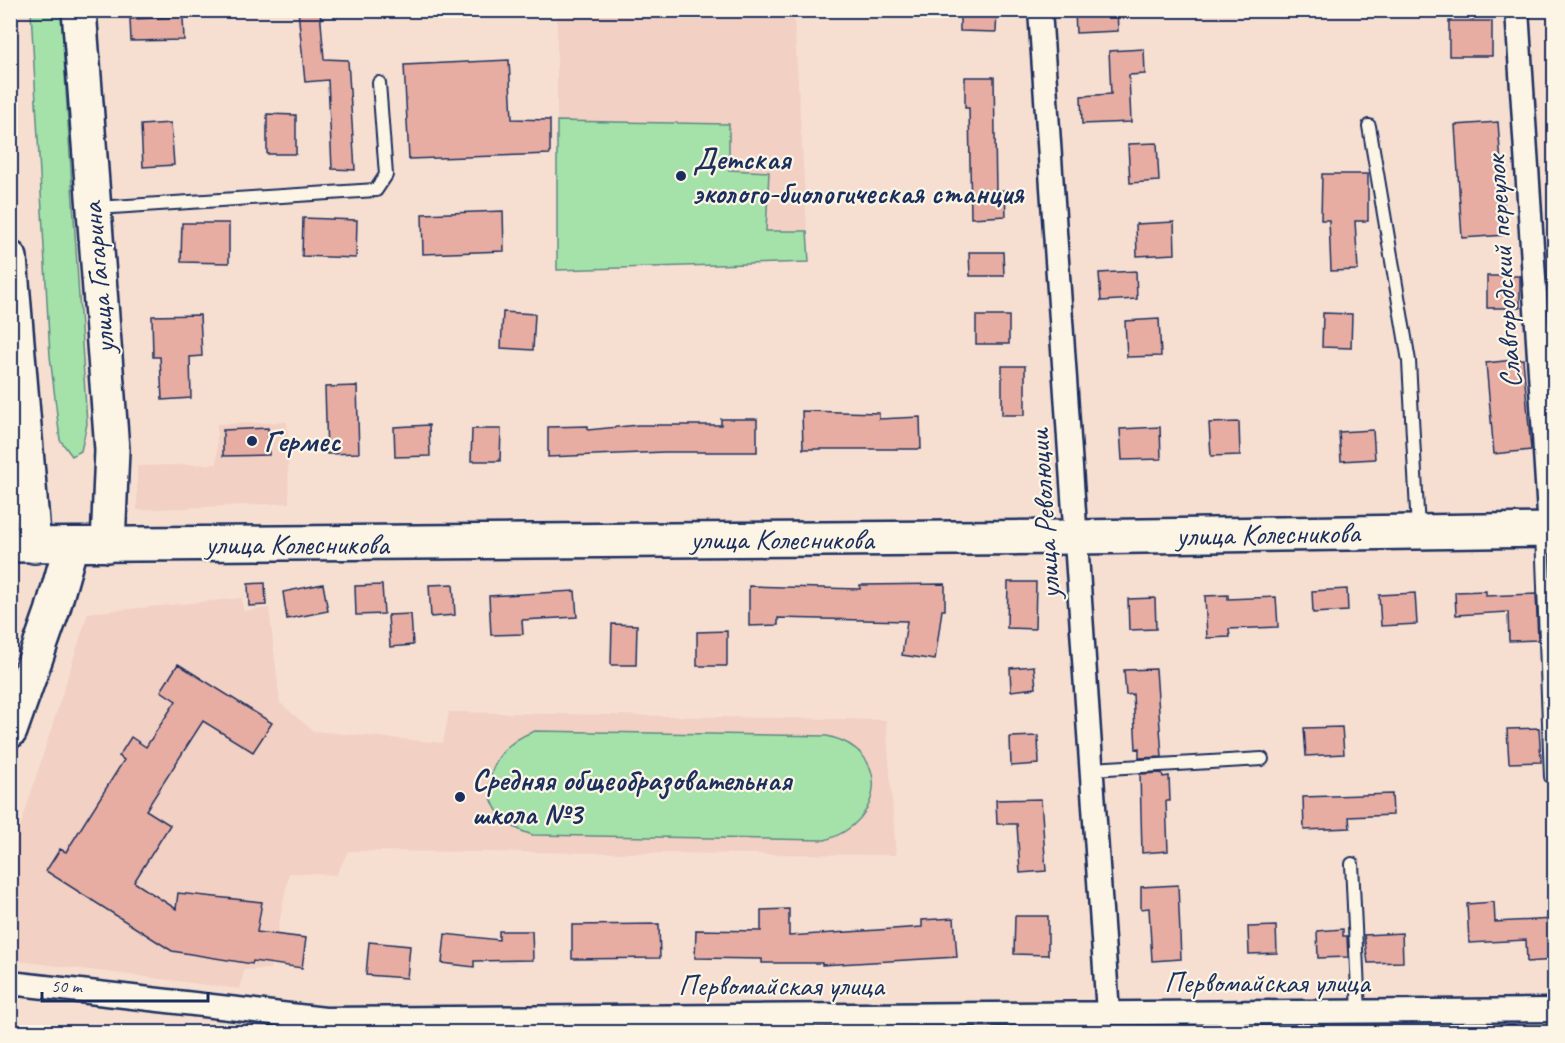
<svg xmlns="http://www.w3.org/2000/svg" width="1565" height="1043" font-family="Caveat,sans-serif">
	<rect width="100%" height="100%" fill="#f6dfd1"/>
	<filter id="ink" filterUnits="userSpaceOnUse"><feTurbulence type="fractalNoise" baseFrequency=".0167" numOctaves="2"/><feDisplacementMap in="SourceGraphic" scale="12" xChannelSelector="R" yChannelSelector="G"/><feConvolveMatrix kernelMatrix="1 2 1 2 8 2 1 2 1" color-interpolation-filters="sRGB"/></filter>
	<g filter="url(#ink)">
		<!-- built -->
		<path fill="#f2d0c3" d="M557 11H803L794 19 809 262 557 270Z
			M287 422 289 503 137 510V466L217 464V424Z
			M242 598 243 611 269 608 280 703 313 731 443 743 449 712 886 720 896 855 348 851 336 875 289 873 270 969 244 970 240 989 11 960V856L88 613Z"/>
		<!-- green -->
		<path fill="#a4e2aa" stroke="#608884" stroke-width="1.5" d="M31 11H61L87 424 81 451 72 456 60 440 50 356Z
			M557 121 729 124V170L769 172 766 231H807L809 262 557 270Z
			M535 731 827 736C892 750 886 822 825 840L533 835C472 818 478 750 535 731Z"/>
		<!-- building -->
		<path fill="#e7ada2" stroke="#1b2f5e" stroke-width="1.5" d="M298 10H320L324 59 348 60 355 170 332 169 328 80 305 82Z
			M960 10H997L996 32 960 31Z
			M1075 10H1117L1118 31 1076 33Z
			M183 17 184 40 131 41 130 19Z
			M1449 21H1492V56H1449Z
			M1144 49 1145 74 1129 75 1131 122 1082 124 1081 96 1111 94 1109 51Z
			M509 60 512 119 550 120V154L409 159 404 65Z
			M965 77H994L996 191 1005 190 1006 216 971 218 969 108H965Z
			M267 114 296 115V154H267Z
			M1498 122 1506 235 1462 238 1455 125Z
			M171 123 174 165 143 167 141 125Z
			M1157 143 1159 181 1130 183 1128 144Z
			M1322 174H1368V221H1355L1358 270 1331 271 1329 220H1321Z
			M503 211 504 251 423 254 422 214Z
			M303 218 357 220 356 258 302 256Z
			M1174 222 1175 254 1137 256 1136 224Z
			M182 223H229V263L181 262Z
			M969 252H1003L1004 276H970Z
			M1136 271 1137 299 1101 301 1099 273Z
			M1487 276H1520V308H1487Z
			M503 312 535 314 533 350 501 348Z
			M1323 313 1352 314 1351 348 1322 347Z
			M200 315 202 356 190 357 191 398 162 400 160 357H153L152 316Z
			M976 316H1009V344H976Z
			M1159 319 1161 356 1127 357 1125 321Z
			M1523 359 1531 450 1494 454 1486 363Z
			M1002 366H1025V415H1002Z
			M357 386 359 453 327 454 325 387Z
			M802 411 879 413V419L920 417 921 449H803Z
			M721 419H757V452H664L548 457V427L588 426V430L638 425H721Z
			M1239 422 1240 455 1211 456 1209 423Z
			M429 425 430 456 395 457 394 427Z
			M1160 427 1161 459 1122 460 1120 429Z
			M268 428 269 455 223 456V430Z
			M472 429H501L500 461H471Z
			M1373 430 1375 459 1341 461 1339 432Z
			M1008 582H1036L1035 629 1007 628Z
			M265 583 266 605 249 606 248 584Z
			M323 584 328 611 287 619 283 592Z
			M453 584 455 615 431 617 429 585Z
			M945 584V610H942L935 660 902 655 907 621 778 618V625L749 626V586L860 589V585Z
			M382 585 384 614 356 615 355 586Z
			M1347 589 1348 611 1313 613 1312 591Z
			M575 591 577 617 522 620 523 634 491 635 489 596Z
			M1486 591V596L1536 594 1538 640 1509 641 1508 612 1456 615 1455 592Z
			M1415 593 1417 624 1381 626 1379 595Z
			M1228 595V599L1276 597 1278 627 1229 629 1230 637 1207 638 1205 596Z
			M1155 598 1156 629 1129 630 1128 599Z
			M411 614 413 645 390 647 388 615Z
			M612 624 637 625 636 665H611Z
			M727 631V666H697V632Z
			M178 664 272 723 253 752 203 721 146 810 170 825 134 882 176 909 178 893 262 902 257 932 306 938 302 968 253 961 252 964 172 951 46 871 60 849 66 852 124 760 119 756 131 737 146 747 176 701 161 691Z
			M1034 666 1036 688 1011 691 1010 668Z
			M1156 669 1162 757 1139 758V748L1136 749 1133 694 1126 695 1124 670Z
			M1342 727 1344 754 1306 756 1304 728Z
			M1539 728 1541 762 1509 763 1507 729Z
			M1038 736 1039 764 1011 766 1010 737Z
			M1162 773 1163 777 1169 776 1170 801H1166L1168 851 1142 853 1140 774Z
			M1392 794 1393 815 1349 817 1350 828 1304 830 1303 797Z
			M1041 799 1046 871 1020 873 1017 824H997L996 800Z
			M1178 885 1181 959 1152 961 1149 908 1141 909V887Z
			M1494 902 1495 922 1554 919V960L1527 962 1526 940 1469 943 1467 904Z
			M789 909V936L922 927V920L954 918 957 957 822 965V963H762V959L695 958 696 930 761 931V910Z
			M1015 916H1048V955L1014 954Z
			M659 924 660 958 572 959V925Z
			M1276 926 1277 953 1249 954 1248 927Z
			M1343 929V936H1347L1348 957 1318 958 1317 931Z
			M499 931H532L533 960 474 961V967L442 963 445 934 499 940Z
			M1402 933 1403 962 1368 963 1364 935Z
			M369 942 410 946 407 978 366 975Z"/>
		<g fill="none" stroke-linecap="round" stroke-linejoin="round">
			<defs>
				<path id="lane" d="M1369 126 1409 361 1418 530
					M97 208 376 190 386 175 379 83
					M1542 532 1551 777
					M1091 769 1262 759
					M1352 864 1359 1012
					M1223 1032 1224 1012"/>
				<path id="street" d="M1040 10 1108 1013
					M1517 10 1550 530
					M10 983 325 1019 1554 1010"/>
				<path id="secondary" d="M79 10 112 450 108 545
					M10 258 34 546
					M10 545 1076 537 1554 530
					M10 731 52 612 71 545"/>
			</defs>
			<!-- lane casing -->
			<use href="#lane" stroke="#1b2f5e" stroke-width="16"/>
			<!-- street casing -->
			<use href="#street" stroke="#1b2f5e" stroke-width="27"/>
			<!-- secondary casing -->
			<use href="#secondary" stroke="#1b2f5e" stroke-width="38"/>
			<!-- lane -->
			<use href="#lane" stroke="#fcf5e5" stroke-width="12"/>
			<!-- street -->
			<use href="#street" stroke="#fcf5e5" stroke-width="22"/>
			<!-- secondary -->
			<use href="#secondary" stroke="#fcf5e5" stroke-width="33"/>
		</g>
	</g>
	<!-- markers -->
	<g fill="#1b2f5e" stroke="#fcf5e5" stroke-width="2">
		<circle cx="681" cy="176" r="6"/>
		<circle cx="252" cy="441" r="6"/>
		<circle cx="460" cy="797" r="6"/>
	</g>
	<g text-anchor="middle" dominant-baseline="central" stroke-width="4.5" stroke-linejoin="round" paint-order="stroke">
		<!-- poi labels -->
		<g font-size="30" font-weight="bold" fill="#1b2f5e" stroke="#fcf5e5" text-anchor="start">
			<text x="693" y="159">Детская<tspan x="693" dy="34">эколого-биологическая станция</tspan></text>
			<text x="264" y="441">Гермес</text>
			<text x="472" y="780">Средняя общеобразовательная<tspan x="472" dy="34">школа №3</tspan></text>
		</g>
		<!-- street labels -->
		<g font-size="30" fill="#1b2f5e" stroke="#fcf5e5">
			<text transform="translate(1503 272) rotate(-94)">Славгородский переулок</text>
			<text transform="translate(98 278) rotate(-95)">улица Гагарина</text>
			<text transform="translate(1044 514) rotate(-94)">улица Революции</text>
			<text transform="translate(1268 534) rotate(-1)">улица Колесникова</text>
			<text x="782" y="539">улица Колесникова</text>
			<text x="297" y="544">улица Колесникова</text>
			<text x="1267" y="982">Первомайская улица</text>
			<text x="781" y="985">Первомайская улица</text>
		</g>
	</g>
	<!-- margin -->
	<rect width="1565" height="1043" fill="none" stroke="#fcf5e5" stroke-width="36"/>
	<rect x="18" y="18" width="1529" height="1007" fill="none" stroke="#1b2f5e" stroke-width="2" filter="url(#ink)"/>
	<!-- scale -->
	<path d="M42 992v9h166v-9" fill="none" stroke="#1b2f5e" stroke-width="3"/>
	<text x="51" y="992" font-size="18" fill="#1b2f5e" stroke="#fcf5e5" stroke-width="4.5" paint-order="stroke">50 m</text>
</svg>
